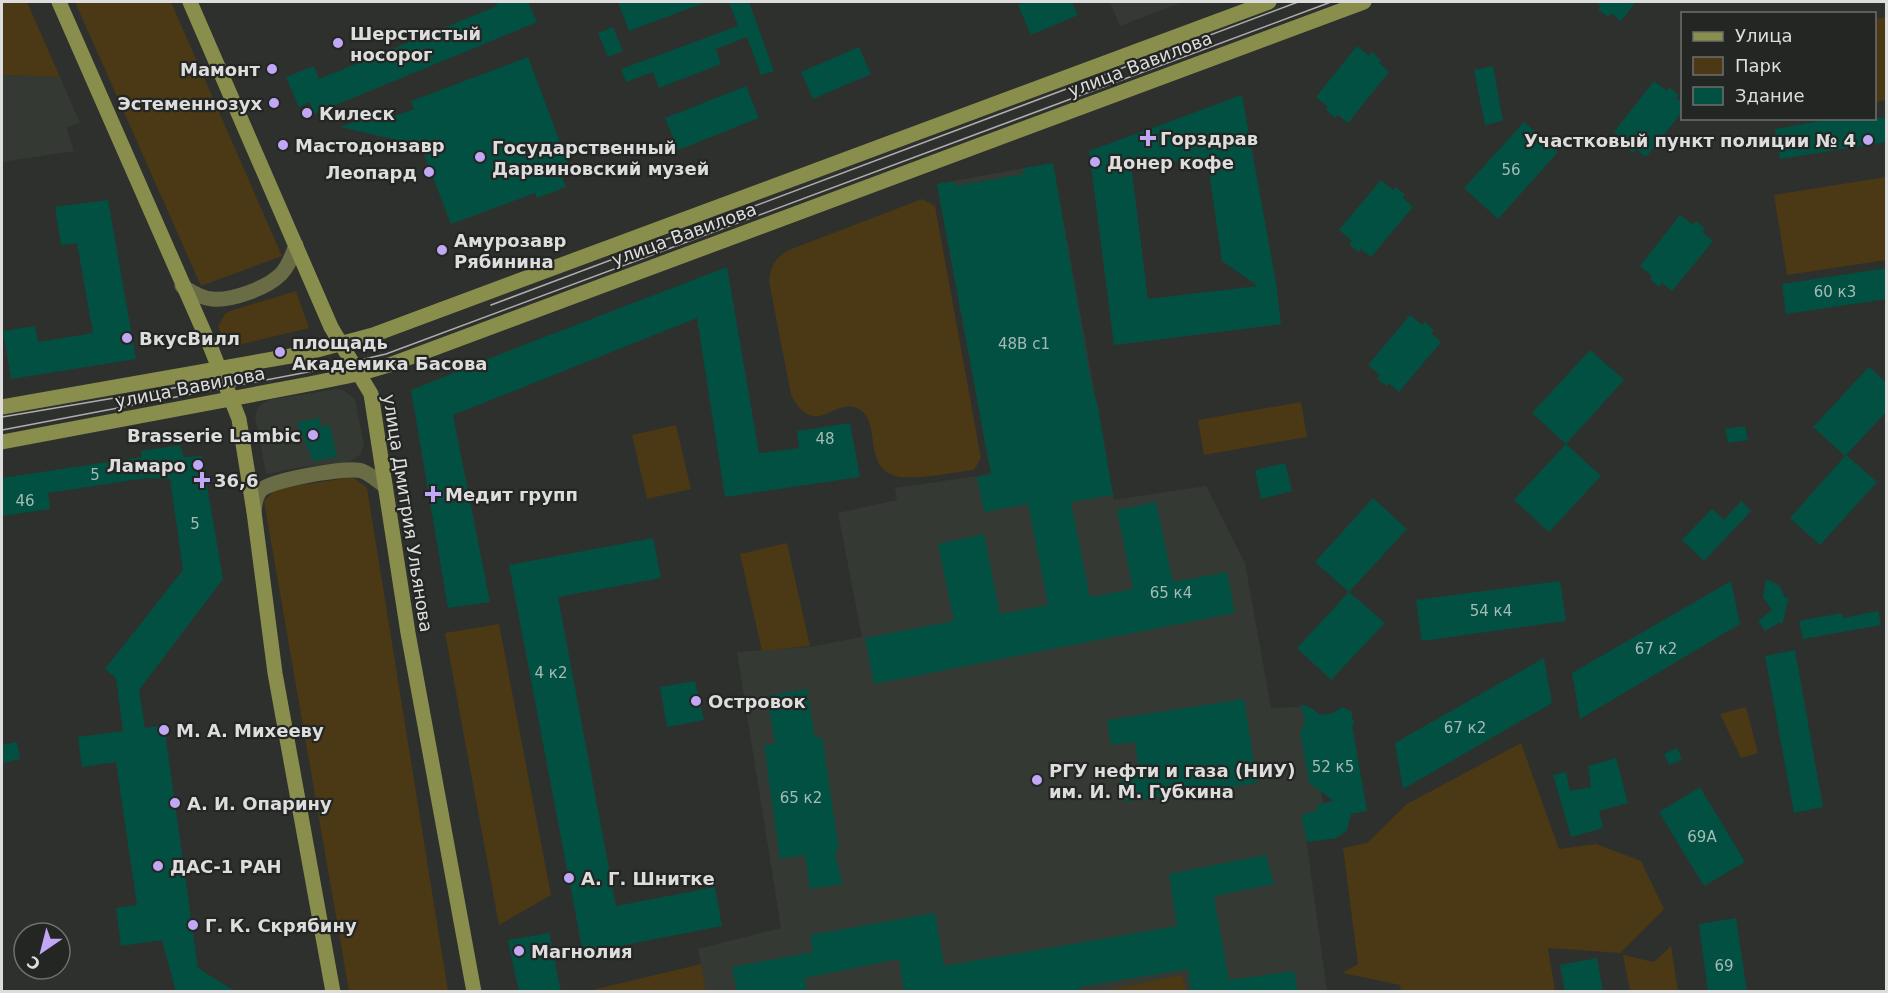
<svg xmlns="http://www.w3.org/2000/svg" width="1888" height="993" font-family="'DejaVu Sans',sans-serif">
	<rect width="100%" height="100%" fill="#2e302d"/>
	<!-- built -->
	<path fill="#343a33" d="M1110 2H1183L1120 26Z
		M2 75 60 77 80 123 66 127 74 151 2 162Z
		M1053 163 1114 500 1206 486 1245 563 1271 708 1302 707 1330 834 1306 838 1327 991H706L698 949 781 928 737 652 810 647 862 637 838 513 897 500 895 488 991 474 937 184Z
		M337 389 343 390 355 399 364 445 361 454 349 462 302 467 266 474 255 416 259 406 269 400Z"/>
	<!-- green -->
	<path fill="#4b3814" d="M2 2H27L60 77 2 75Z
		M75 2H171L282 256 201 286Z
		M1886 17V100L1875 102V19Z
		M1886 177V260L1787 275 1774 195Z
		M922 199 935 206 981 458 974 470C955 472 913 481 896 476 861 466 883 419 857 408 833 398 815 440 791 395L769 281C771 265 775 258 789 250Z
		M296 291 309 328 226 348 218 326 225 314 230 311Z
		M1301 402 1307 437 1204 455 1198 420Z
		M676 425 691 489 647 499 632 435Z
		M353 477 367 488 448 991H349L264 501 276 489Z
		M787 543 810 646 762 651 740 554Z
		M499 624 551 895 499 925 445 633Z
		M1746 707 1758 753 1741 758 1720 714Z
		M1521 743 1559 849 1596 844 1641 861 1664 909 1620 953 1548 948 1555 991H1401L1400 985 1342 973 1358 964 1343 848 1367 843 1407 804Z
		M1671 946 1678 991H1630L1623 955 1654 962Z
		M701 964 706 991H588Z
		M1182 975 1187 991H1102Z"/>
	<!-- building -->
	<path fill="#025041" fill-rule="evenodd" d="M496 2H528L537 22 314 114 310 102 299 107 286 77 314 66 319 79 497 6Z
		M618 2H703L704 3 629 31Z
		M729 2H749L774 71 761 75 747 37 716 49 721 64 659 88 653 72 626 82 621 69 738 26Z
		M1025 2H1072L1078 15 1031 35 1018 5Z
		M1596 2H1636L1621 21 1611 13 1608 17 1598 9 1601 6Z
		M613 27 623 51 608 57 598 33Z
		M1357 46 1369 56 1372 52 1381 60 1379 63 1389 72 1348 123 1338 115 1335 118 1326 110 1328 107 1316 97Z
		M859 47 871 74 813 99 801 72Z
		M528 57 572 174 562 177 566 187 537 198 535 193 451 224 419 141 407 145 406 142 340 127 379 113 382 121 414 109 411 101Z
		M1493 66 1503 121 1485 125 1474 70Z
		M1654 81 1667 91 1669 87 1679 95 1676 98 1683 103V111L1646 157 1636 149 1633 153 1624 145 1626 142 1614 132Z
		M746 86 759 118 678 150 665 118Z
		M1242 95 1276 283 1281 324 1114 345 1089 151ZM1207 158 1222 261 1258 286 1148 299 1131 165Z
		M1836 118H1887V142L1780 159 1775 129Z
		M1524 122 1558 152 1498 219 1464 188Z
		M1053 163 1091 381 1098 407 1113 495 1071 502 1090 597 1133 589 1117 510 1156 502 1173 582 1227 572 1235 613 874 684 865 638 954 621 938 544 984 534 1000 614 1048 605 1028 504 984 512 977 477 991 474 937 184 954 181 955 186 1024 174 1023 168Z
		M1381 180 1393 190 1396 187 1405 195 1403 198 1413 207 1371 257 1361 249 1358 252 1349 244 1352 241 1339 230Z
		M108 200 136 359 11 379 3 331 35 326 38 342 93 333 77 243 61 245 55 207Z
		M1680 215 1693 225 1696 221 1705 229 1702 232 1713 241 1672 291 1662 283 1659 287 1650 279 1652 276 1640 266Z
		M727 267 759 453 799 448 797 431 850 423 860 477 725 497 697 318 453 415 490 602 448 608 411 390 503 353Z
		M1887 268V299L1786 314 1782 284Z
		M1410 315 1422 325 1425 322 1434 330 1431 333 1441 342 1399 392 1389 383 1387 386 1377 379 1380 375 1368 365Z
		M1590 350 1624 380 1566 444 1532 413Z
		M1869 367 1887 383V411L1845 456 1813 427Z
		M320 418 321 427 330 425 337 457 313 461 297 422Z
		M1745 426 1748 440 1728 443 1725 429Z
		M1566 444 1601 476 1549 532 1514 500Z
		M180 445 184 457 202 456 223 579 139 690 145 728 164 725 198 968 236 992H176L162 940 121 946 116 908 137 905 116 762 82 767 78 737 123 731 116 678 105 669 183 570 170 479 146 478 48 493 50 509 2 516V478L142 457 141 451Z
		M1846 455 1877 482 1820 545 1790 518Z
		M1285 463 1292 491 1261 499 1255 470Z
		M1373 498 1407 529 1349 592 1315 562Z
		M1741 501 1751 511 1704 561 1682 540 1712 509 1724 520Z
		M653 538 661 578 558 597 616 906 715 887 722 926 583 953 509 565Z
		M1766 579 1779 585 1786 599 1789 596 1782 626 1780 622 1765 631 1758 621 1772 610 1763 597Z
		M1560 581 1566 621 1422 641 1416 600Z
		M1731 581 1740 624 1580 719 1572 673Z
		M1349 592 1385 623 1331 680 1297 648Z
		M1878 611 1881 625 1803 639 1799 621 1842 613 1843 618Z
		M1795 650 1823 807 1794 813 1765 656Z
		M1544 658 1552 703 1403 789 1395 743Z
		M695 681 704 720 667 727 660 687Z
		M807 689 815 738 822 737 839 850 835 851 842 884 810 889 805 855 780 859 764 745 775 744 767 696Z
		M1244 699 1257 783 1125 802 1121 776 1139 773 1135 742 1111 745 1107 720Z
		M1301 704 1313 709 1320 715 1333 713 1342 707 1351 711 1354 725H1352L1367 811 1351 814 1347 830 1337 838 1307 842 1301 815 1317 811 1316 805 1334 801 1309 783 1300 731 1305 723Z
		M17 742 20 759 2 763V745Z
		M1677 748 1682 759 1669 765 1664 754Z
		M1616 758 1628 803 1599 811 1603 828 1571 837 1553 775 1566 772 1570 791 1591 787 1588 766Z
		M1700 787 1745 862 1704 886 1659 812Z
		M1266 855 1274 884 1214 896 1229 980 1294 971 1298 992H1191L1188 969 1079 987 1081 992H904L899 959 805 978 807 992H737L732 967 813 952 810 935 935 913 944 966 1177 926 1169 874Z
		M1736 918 1747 992H1708L1699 924Z
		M549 933 561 992H519L508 940Z
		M1597 958 1603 992H1565L1560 965Z"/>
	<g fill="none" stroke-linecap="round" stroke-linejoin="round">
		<!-- street -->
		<path stroke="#696c44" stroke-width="15" d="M182 286C192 292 201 298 212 299 232 301 267 288 281 274 289 266 292 255 296 245
			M254 512C255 504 255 496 261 490 271 480 349 466 362 471 370 474 378 481 385 486"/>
		<!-- secondary -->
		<path stroke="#898e4c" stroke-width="15" d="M59 2 211 348 239 419 254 512 275 673 333 992
			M190 2 331 327 371 394 408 633 474 992
			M2 407 302 354 373 335 1269 2
			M2 442 309 384 358 374 392 364 1364 2"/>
		<!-- tram -->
		<path stroke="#adaead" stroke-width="1.5" d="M491 305 1298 2
			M2 417 203 383
			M2 430 308 372 386 354 1331 2"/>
	</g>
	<!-- markers -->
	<g fill="#c0a8f4" stroke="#242624" stroke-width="2">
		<circle cx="338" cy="43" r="6"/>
		<circle cx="272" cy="69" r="6"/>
		<circle cx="274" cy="103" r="6"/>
		<circle cx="307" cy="113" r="6"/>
		<path d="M1145 129h6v6h6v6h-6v6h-6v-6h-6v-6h6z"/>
		<circle cx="1868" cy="140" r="6"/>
		<circle cx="283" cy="145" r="6"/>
		<circle cx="480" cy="157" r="6"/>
		<circle cx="1095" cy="162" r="6"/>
		<circle cx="429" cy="172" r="6"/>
		<circle cx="442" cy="250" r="6"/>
		<circle cx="127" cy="338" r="6"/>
		<circle cx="280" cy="352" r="6"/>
		<circle cx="313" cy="435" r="6"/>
		<circle cx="198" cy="465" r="6"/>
		<path d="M199 471h6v6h6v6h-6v6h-6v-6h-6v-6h6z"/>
		<path d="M430 485h6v6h6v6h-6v6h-6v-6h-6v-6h6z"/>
		<circle cx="696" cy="701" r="6"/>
		<circle cx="164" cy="730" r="6"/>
		<circle cx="1037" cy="780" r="6"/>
		<circle cx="175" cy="803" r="6"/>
		<circle cx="158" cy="866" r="6"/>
		<circle cx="569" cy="878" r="6"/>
		<circle cx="193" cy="925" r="6"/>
		<circle cx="519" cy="951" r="6"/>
	</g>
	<g text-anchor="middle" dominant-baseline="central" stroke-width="4.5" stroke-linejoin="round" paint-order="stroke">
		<!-- number labels -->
		<g font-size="15" fill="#a6bab5">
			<text x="1511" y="170">56</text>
			<text x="1835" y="292">60 к3</text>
			<text x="1024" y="344">48В с1</text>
			<text x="825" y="439">48</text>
			<text x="95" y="475">5</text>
			<text x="25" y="501">46</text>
			<text x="195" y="524">5</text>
			<text x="1171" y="593">65 к4</text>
			<text x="1491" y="611">54 к4</text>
			<text x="1656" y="649">67 к2</text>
			<text x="551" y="673">4 к2</text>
			<text x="1465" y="728">67 к2</text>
			<text x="1333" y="767">52 к5</text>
			<text x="801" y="798">65 к2</text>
			<text x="1702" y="837">69А</text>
			<text x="1724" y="966">69</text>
		</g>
		<!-- poi labels -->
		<g font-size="18" font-weight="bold" fill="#dcdddc" stroke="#242624" text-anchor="start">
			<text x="350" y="33">Шерстистый<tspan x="350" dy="21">носорог</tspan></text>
			<text x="260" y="69" text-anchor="end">Мамонт</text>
			<text x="262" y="103" text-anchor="end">Эстеменнозух</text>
			<text x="319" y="113">Килеск</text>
			<text x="1160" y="138">Горздрав</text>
			<text x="1856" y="140" text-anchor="end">Участковый пункт полиции № 4</text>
			<text x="295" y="145">Мастодонзавр</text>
			<text x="492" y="147">Государственный<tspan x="492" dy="21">Дарвиновский музей</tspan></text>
			<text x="1107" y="162">Донер кофе</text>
			<text x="417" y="172" text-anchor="end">Леопард</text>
			<text x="454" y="240">Амурозавр<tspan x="454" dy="21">Рябинина</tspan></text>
			<text x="139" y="338">ВкусВилл</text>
			<text x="292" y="342">площадь<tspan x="292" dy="21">Академика Басова</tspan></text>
			<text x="301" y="435" text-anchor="end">Brasserie Lambic</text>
			<text x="186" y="465" text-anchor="end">Ламаро</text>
			<text x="214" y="480">36,6</text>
			<text x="445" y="494">Медит групп</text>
			<text x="708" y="701">Островок</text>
			<text x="176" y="730">М. А. Михееву</text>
			<text x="1049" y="770">РГУ нефти и газа (НИУ)<tspan x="1049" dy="21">им. И. М. Губкина</tspan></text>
			<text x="187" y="803">А. И. Опарину</text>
			<text x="170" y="866">ДАС-1 РАН</text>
			<text x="581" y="878">А. Г. Шнитке</text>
			<text x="205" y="925">Г. К. Скрябину</text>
			<text x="531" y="951">Магнолия</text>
		</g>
		<!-- street labels -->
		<g font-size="18" fill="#dcdddc" stroke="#242624">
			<text transform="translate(1140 64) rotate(-21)">улица Вавилова</text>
			<text transform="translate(684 234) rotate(-20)">улица Вавилова</text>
			<text transform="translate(190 387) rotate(-11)">улица Вавилова</text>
			<text transform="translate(408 513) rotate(81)">улица Дмитрия Ульянова</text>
		</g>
	</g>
	<!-- border -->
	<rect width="1888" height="993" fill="none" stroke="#dcdddc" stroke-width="6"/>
	<!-- legend -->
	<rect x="1681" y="12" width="195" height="108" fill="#242624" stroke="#6e6f6e" stroke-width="1.5"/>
	<rect x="1693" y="32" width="30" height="9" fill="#898e4c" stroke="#6e6f6e" stroke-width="1.5"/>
	<text x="1735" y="42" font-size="18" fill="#dcdddc">Улица</text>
	<rect x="1693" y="57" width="30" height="18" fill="#4b3814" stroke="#6e6f6e" stroke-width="1.5"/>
	<text x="1735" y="72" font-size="18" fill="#dcdddc">Парк</text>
	<rect x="1693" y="87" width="30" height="18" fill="#025041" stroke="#6e6f6e" stroke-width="1.5"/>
	<text x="1735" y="102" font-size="18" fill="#dcdddc">Здание</text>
	<!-- north arrow -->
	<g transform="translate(42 951) rotate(215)"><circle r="28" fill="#242624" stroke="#6e6f6e" stroke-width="1.5"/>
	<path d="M0-4.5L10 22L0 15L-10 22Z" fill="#c0a8f4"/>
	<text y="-9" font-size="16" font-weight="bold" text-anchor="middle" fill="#dcdddc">С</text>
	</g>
</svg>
